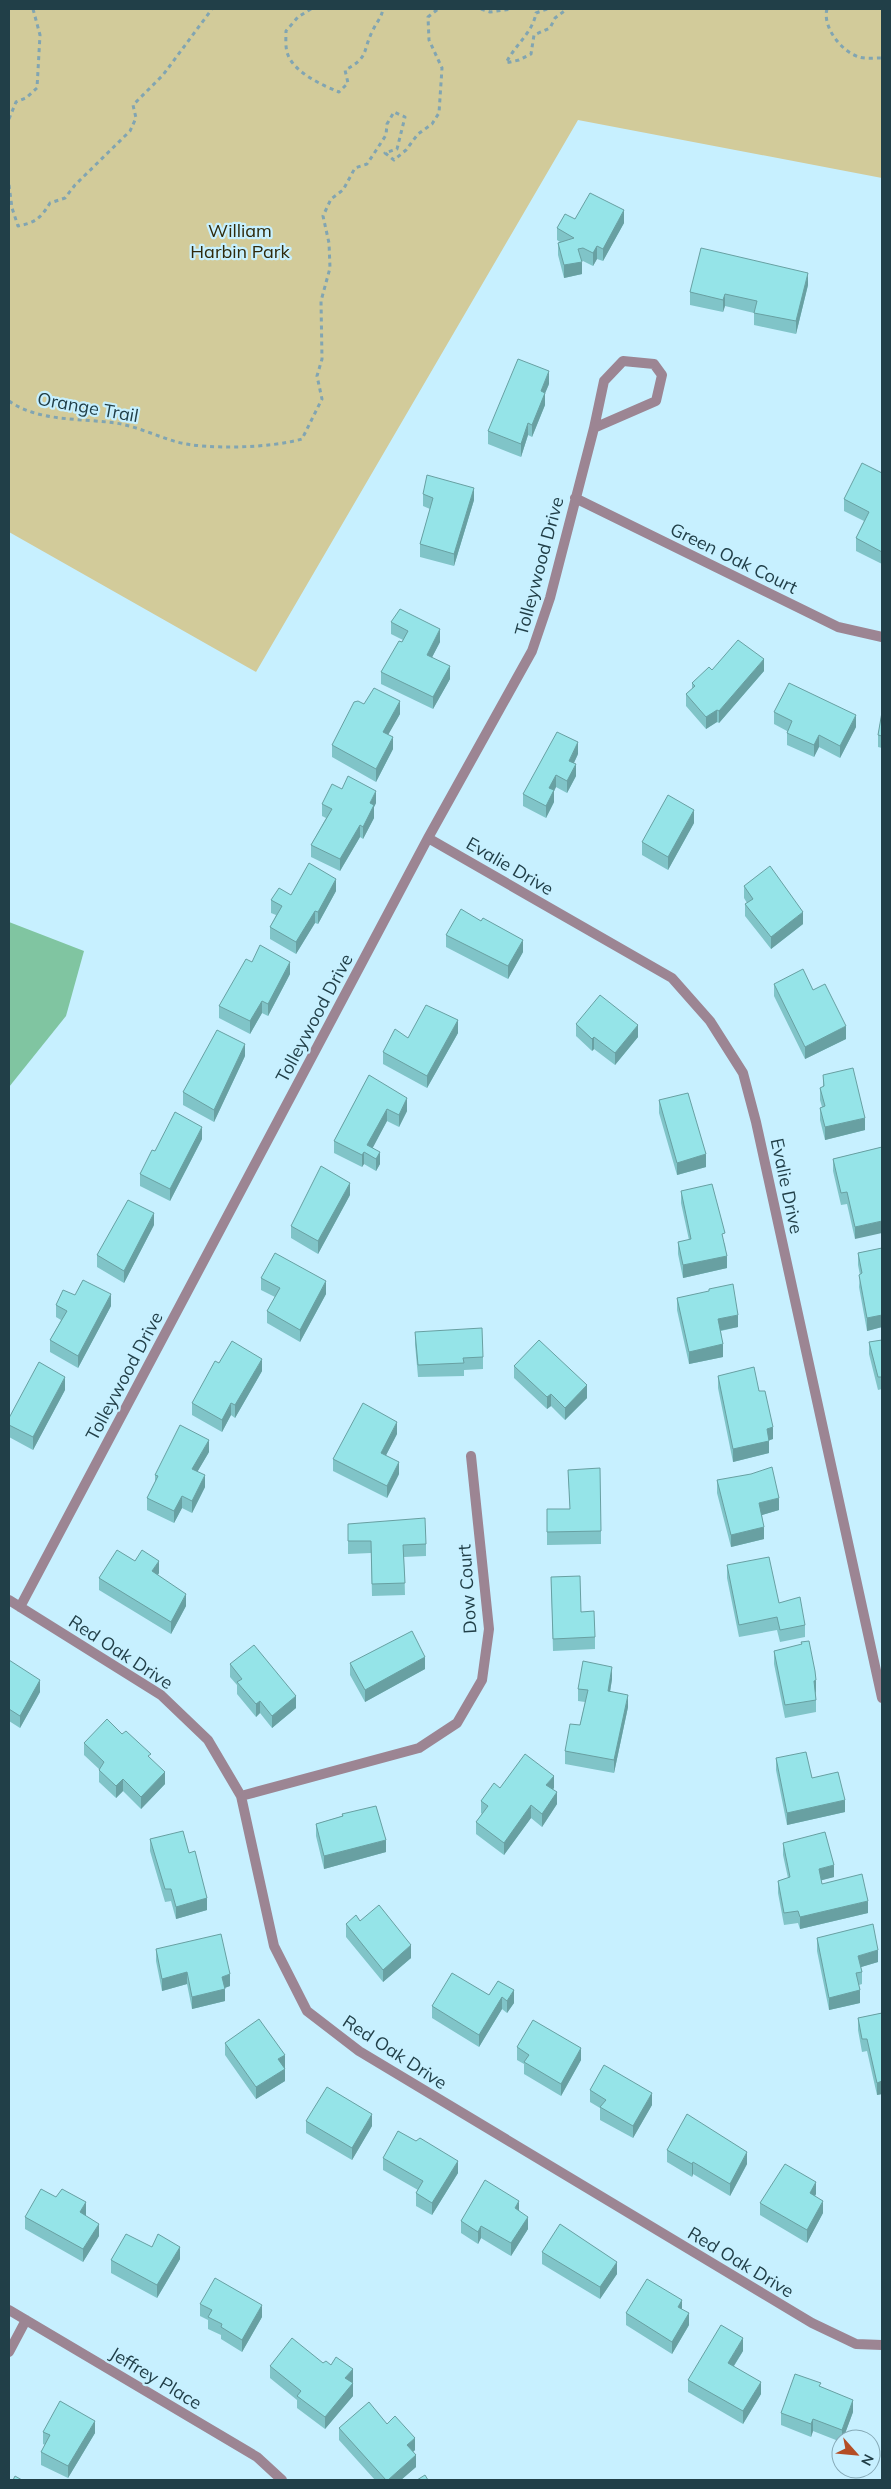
<svg xmlns="http://www.w3.org/2000/svg" width="891" height="2489" font-family="Mulish,sans-serif">
	<rect width="100%" height="100%" fill="#c7f0ff"/>
	<!-- green -->
	<path fill="#d2cb9a" d="M9 9H882V178L578 120 256 672 9 532Z"/>
	<!-- water -->
	<path fill="#80c5a1" d="M9 922 84 951 66 1016 9 1087Z"/>
	<g fill="none" stroke-linecap="round" stroke-linejoin="round">
		<!-- path -->
		<path stroke="#81a5b2" stroke-width="3" stroke-dasharray="4 4" stroke-linecap="butt" d="M311 9 298 17 286 31C286 38 285 48 288 55 295 73 322 85 339 92L348 83 345 70C370 57 362 51 373 30 377 21 381 19 383 9
			M481 9 490 12 512 9
			M547 9 536 13C533 32 515 45 506 63L519 60 531 54 534 35 550 28 555 18 567 9
			M827 9C822 27 842 52 859 57 866 59 875 58 882 58
			M9 119 16 102 26 98 37 88 40 35 33 9
			M9 185 12 208 18 226C35 223 41 218 50 203L65 198 75 185 130 131 136 118 133 105 163 75 212 9
			M9 401C39 422 80 418 115 423 136 426 156 436 177 442 206 450 272 448 302 439L322 399 317 376 322 359 321 301 330 268 329 243 323 216 331 199 343 190 355 168 367 164 375 152 386 135 387 124 394 112 405 117 397 149 385 153 394 160 406 150 418 134 432 124 439 113 442 68 429 40 428 17 438 9"/>
		<!-- minor -->
		<path stroke="#9c8593" stroke-width="10" d="M575 498 838 627 882 637
			M428 838 672 978 710 1021 743 1073 756 1122 882 1698
			M9 1600 161 1695 208 1740 241 1796 274 1946 307 2011 359 2051 812 2323 856 2344 882 2345
			M20 1607 428 838 532 651 550 598 594 428 656 401 662 375 654 364 623 361 604 381 594 428
			M241 1796 419 1748 457 1723 482 1680 489 1629 471 1456
			M9 2310 257 2457 282 2480
			M9 2352 26 2320"/>
	</g>
	<!-- wall -->
	<path fill="#80c4c8" d="M575 219 624 223 603 261 597 259 593 266 583 261H581L582 274 564 278 558 255V243L560 242 557 240V228Z
		M808 285 796 334 754 325V313L725 306 723 312 690 305V292Z
		M549 384 545 393V405L532 437 528 435 521 457 488 444V431Z
		M882 473V564L856 551V538L864 521 844 511V499Z
		M423 494 474 500 454 566 420 557V544L430 509 423 506Z
		M391 622 440 642 432 657 450 679 433 709 381 684V672L403 640 391 634Z
		M712 670 764 671 719 723 717 722 706 729 686 706V694L692 689V683Z
		M364 704 400 714 388 734 393 749 376 782 332 757V745Z
		M774 712 856 727 840 758 819 747 814 757 787 745V731L774 724Z
		M882 712V748L878 747V735Z
		M578 754 574 763 576 776 567 793 556 787 554 791V802L546 818 523 806V794Z
		M342 789 376 803 374 807V818L363 839 360 837 340 871 311 857V845L326 818 322 816V804Z
		M694 823 668 870 642 855V842Z
		M744 886 803 924 771 949 745 916V904L747 903 744 898Z
		M336 891 318 924 315 923 296 954 270 939V927L276 915 271 913V900L291 895Z
		M446 935 523 952 508 979 446 947Z
		M252 962 290 974 268 1016 262 1013 250 1034 219 1018V1006Z
		M774 984 846 1039 805 1059 774 996Z
		M576 1024 638 1037 615 1065 594 1049 592 1051 576 1036Z
		M458 1033 427 1088 383 1064V1052L408 1038Z
		M245 1056 214 1122 183 1105V1092Z
		M369 1075 407 1111 399 1127 387 1121 372 1148 380 1164 376 1171 364 1164 362 1167 334 1153V1141Z
		M823 1075 865 1130 825 1140 820 1120V1108L822 1107 820 1100V1088L823 1087Z
		M659 1100 706 1167 677 1175 659 1113Z
		M202 1139 170 1201 140 1186V1174L155 1151Z
		M882 1147 855 1239 847 1204 841 1205 833 1171V1159Z
		M681 1191 725 1244 727 1268 683 1278 678 1254V1242L689 1240 681 1203Z
		M350 1195 318 1254 291 1238V1226Z
		M154 1225 124 1283 97 1267V1255Z
		M882 1248V1327L867 1331 859 1287 860 1275 858 1265V1253Z
		M261 1278 326 1294 300 1342 267 1323V1311L275 1297 261 1290Z
		M709 1289 738 1327 721 1331 723 1357 689 1364 677 1310V1298L709 1292Z
		M75 1295 111 1306 78 1368 50 1352V1340L61 1320 56 1317V1305Z
		M415 1332 483 1357V1369L464 1370V1376L418 1377 415 1344Z
		M882 1340V1392V1389L878 1390 869 1354V1342Z
		M219 1363 262 1371 235 1418 231 1415 222 1432 192 1415V1403Z
		M514 1366 587 1398 565 1420 551 1406 547 1409 514 1378Z
		M718 1376 759 1391 773 1439 769 1440V1453L733 1462 718 1388Z
		M65 1390 33 1450 9 1437V1418Z
		M397 1434 386 1455 399 1474 387 1498 333 1471V1459Z
		M209 1452 197 1472 205 1487 192 1513 182 1508 174 1523 147 1510V1498L155 1482V1475Z
		M568 1470 601 1531V1544L547 1545V1509H570Z
		M717 1480 779 1510 762 1515 764 1539 731 1547 717 1493Z
		M348 1524 426 1544V1556L404 1557 405 1595 372 1596 371 1553 348 1554Z
		M135 1561 159 1573 158 1575 186 1606 171 1634 99 1590V1578Z
		M727 1565 779 1603 805 1625V1637L780 1642 777 1630 739 1637 727 1578Z
		M551 1577 581 1612 595 1637V1649L553 1651Z
		M801 1642 816 1692V1712L785 1718 774 1664V1651L801 1645Z
		M9 1660 40 1692 20 1728 9 1721Z
		M350 1663 425 1669 365 1702 350 1675Z
		M230 1664 296 1708 272 1728 260 1713 256 1717 237 1694V1685L230 1677Z
		M612 1679 610 1692 628 1707 614 1773 565 1764V1751L580 1725 585 1702 578 1701V1689Z
		M122 1734 151 1759 165 1784 141 1809 123 1791 116 1798 99 1782V1769L84 1755V1743Z
		M776 1758 845 1812 787 1825 776 1770Z
		M500 1788H554L553 1789 557 1804 542 1827 531 1818 504 1855 476 1834V1822L482 1814 481 1813V1801Z
		M342 1814 386 1852 324 1869 316 1836V1824L342 1816Z
		M150 1839 189 1853 207 1910 176 1919 171 1901 165 1902 150 1851Z
		M783 1843 834 1877 821 1880 822 1884 868 1913 800 1929 798 1923 784 1925 778 1893V1881L788 1878 783 1855Z
		M346 1924 411 1958 383 1982 346 1937Z
		M817 1938 878 1962 861 1967 862 1972V1984L859 1985 860 2003 829 2010 817 1951Z
		M156 1949 230 1986 224 1988 225 2001 192 2009 187 1984 162 1991 156 1961Z
		M498 1981 514 2003 507 2013 502 2009 479 2047 432 2018V2006L489 1995Z
		M882 2013V2094L877 2095 867 2051 862 2052 858 2030V2018Z
		M225 2043 285 2068H284L285 2081 256 2099 225 2055Z
		M517 2047 581 2060 561 2096 524 2074V2064L517 2060Z
		M590 2090 652 2105 633 2138 600 2120V2108L590 2102Z
		M306 2121 372 2126 352 2160 306 2133Z
		M667 2150 747 2164 730 2196 693 2174 692 2177 667 2162Z
		M383 2158 458 2173 432 2215 416 2206V2193L418 2190 383 2170Z
		M816 2194 815 2196 823 2213 807 2243 760 2215V2203Z
		M519 2210 528 2229 511 2256 481 2238 478 2244 461 2233V2221Z
		M85 2215 99 2236 83 2262 25 2229V2217L86 2215Z
		M542 2252 617 2274 600 2299 542 2264Z
		M180 2259 157 2298 111 2273V2260Z
		M200 2304 262 2317 242 2352 221 2339V2335L208 2329V2320L200 2316Z
		M682 2309 689 2325 672 2354 626 2325V2313Z
		M743 2351 734 2366 761 2394 743 2424 688 2392V2380Z
		M270 2366 353 2382 352 2383 353 2396 325 2429 297 2408V2400L270 2378Z
		M821 2387 853 2412 843 2439H841V2442L813 2431 811 2437 781 2425V2413Z
		M387 2424 415 2450 413 2452 416 2467 401 2480H375L339 2440V2428Z
		M43 2432 95 2433 68 2478 41 2465V2452L45 2445 43 2444Z"/>
	<!-- shaded-wall -->
	<path fill="#68a0a2" d="M624 210V223L603 261V249Z
		M597 246V259L593 266V253Z
		M582 262V274L564 278V265Z
		M808 273V285L796 334V321Z
		M725 294V306L723 312V300Z
		M549 371V384L541 403V391Z
		M545 393V405L532 437V425Z
		M528 423V435L521 457V444Z
		M474 488V500L454 566V554Z
		M440 629V642L427 667V655Z
		M764 659V671L719 723V711Z
		M450 666V679L433 709V697Z
		M400 701V714L383 744V732Z
		M717 710V722L706 729V717Z
		M856 715V727L840 758V746Z
		M819 735V747L814 757V745Z
		M393 737V749L376 782V769Z
		M578 742V754L569 773V761Z
		M576 764V776L567 793V781Z
		M556 775V787L554 791V802L546 818V806L549 788Z
		M376 791V803L374 807V818L363 839V827L370 803Z
		M694 810V823L668 870V857Z
		M360 825V837L340 871V859Z
		M336 879V891L318 924V912Z
		M315 911V923L296 954V942Z
		M803 912V924L771 949V937Z
		M523 940V952L508 979V966Z
		M290 962V974L268 1016V1004Z
		M262 1001V1013L250 1034V1021Z
		M458 1020V1033L427 1088V1076Z
		M638 1025V1037L615 1065V1053Z
		M846 1026V1039L805 1059V1047Z
		M594 1037V1049L592 1051V1039Z
		M245 1044V1056L214 1122V1110Z
		M407 1098V1111L399 1127V1115Z
		M387 1109V1121L369 1155 367 1145Z
		M865 1118V1130L825 1140V1127Z
		M202 1127V1139L170 1201V1189Z
		M364 1152V1164L362 1167V1155Z
		M380 1152V1164L376 1171V1159Z
		M706 1154V1167L677 1175V1163Z
		M350 1183V1195L318 1254V1241Z
		M154 1213V1225L124 1283V1271Z
		M882 1221V1233L855 1239V1227Z
		M727 1256V1268L683 1278V1265Z
		M326 1281V1294L300 1342V1330Z
		M111 1294V1306L78 1368V1356Z
		M738 1315V1327L718 1331V1319Z
		M882 1315V1327L867 1331V1318Z
		M723 1344V1357L689 1364V1352Z
		M262 1359V1371L235 1418V1405Z
		M65 1377V1390L33 1450V1437Z
		M587 1385V1398L565 1420V1408Z
		M551 1394V1406L547 1409V1397Z
		M231 1403V1415L222 1432V1420Z
		M397 1422V1434L381 1465V1453Z
		M773 1427V1439L767 1441V1429Z
		M209 1440V1452L192 1481V1469Z
		M769 1441V1453L733 1462V1449Z
		M399 1462V1474L387 1498V1486Z
		M205 1475V1487L192 1513V1501Z
		M182 1496V1508L174 1523V1511Z
		M779 1498V1510L759 1516V1503Z
		M764 1527V1539L731 1547V1535Z
		M159 1561V1573L152 1583V1571Z
		M186 1594V1606L171 1634V1622Z
		M425 1657V1669L365 1702V1690Z
		M612 1667V1679L608 1704V1691Z
		M40 1680V1692L20 1728V1716Z
		M816 1680V1692L814 1693V1681Z
		M628 1695V1707L614 1773V1760Z
		M296 1696V1708L272 1728V1716Z
		M260 1701V1713L256 1717V1704Z
		M165 1772V1784L141 1809V1797Z
		M554 1776V1788L546 1797V1785Z
		M123 1779V1791L116 1798V1786Z
		M557 1792V1804L542 1827V1814Z
		M845 1800V1812L787 1825V1813Z
		M531 1805V1818L504 1855V1843Z
		M386 1840V1852L324 1869V1856Z
		M834 1865V1877L819 1881V1869Z
		M207 1898V1910L176 1919V1907Z
		M868 1901V1913L800 1929V1917Z
		M411 1945V1958L383 1982V1970Z
		M878 1950V1962L858 1968V1956Z
		M187 1972V1984L162 1991V1979Z
		M230 1974V1986L222 1989V1977Z
		M225 1989V2001L192 2009V1997Z
		M514 1990V2003L507 2013V2001Z
		M860 1990V2003L829 2010V1998Z
		M502 1997V2009L479 2047V2035Z
		M581 2048V2060L561 2096V2084Z
		M285 2055V2068L278 2071V2059Z
		M285 2069V2081L256 2099V2087Z
		M882 2081V2094L877 2095V2083Z
		M652 2093V2105L633 2138V2126Z
		M372 2114V2126L352 2160V2148Z
		M747 2152V2164L730 2196V2184Z
		M458 2161V2173L432 2215V2203Z
		M693 2162V2174L692 2177V2164Z
		M816 2182V2194L810 2205V2193Z
		M519 2201V2213L515 2208Z
		M823 2201V2213L807 2243V2230Z
		M86 2202V2215L80 2225V2212Z
		M528 2217V2229L511 2256V2243Z
		M99 2224V2236L83 2262V2249Z
		M481 2226V2238L478 2244V2232Z
		M180 2247V2259L157 2298V2285Z
		M617 2262V2274L600 2299V2287Z
		M682 2300V2313L678 2307Z
		M262 2305V2317L242 2352V2340Z
		M689 2313V2325L672 2354V2342Z
		M743 2338V2351L728 2375V2363Z
		M353 2369V2382L345 2390V2378Z
		M761 2382V2394L743 2424V2411Z
		M353 2383V2396L325 2429V2417Z
		M853 2400V2412L843 2439H842V2430Z
		M813 2419V2431L811 2437V2424Z
		M95 2421V2433L68 2478V2466Z
		M415 2438V2450L407 2457V2445Z
		M416 2455V2467L401 2480H388Z"/>
	<!-- building -->
	<path fill="#95e4e8" stroke="#68a0a2" d="M590 193 624 210 603 249 597 246 593 253 583 248 578 249 582 262 564 265 558 243 574 238 557 228 565 214 575 219Z
		M701 248 808 273 796 321 754 313 757 301 725 294 723 300 690 292Z
		M518 359 549 371 541 391 545 393 532 425 528 423 521 444 488 431Z
		M862 463 882 473V552L856 538 869 512 844 499Z
		M427 475 474 488 454 554 420 544 433 498 423 494Z
		M400 609 440 629 427 655 450 666 433 697 381 672 399 641 402 642 408 631 391 622Z
		M738 640 764 659 719 711 717 710 706 717 686 694 695 686 692 683 709 667 712 670Z
		M789 683 856 715 840 746 819 735 814 745 787 733 792 721 774 712Z
		M374 688 400 701 383 732 393 737 376 769 332 745 354 702 358 701 364 704Z
		M882 712V736L878 735Z
		M557 732 578 742 569 761 576 764 567 781 556 775 549 788 554 790 546 806 523 794Z
		M348 776 376 791 370 803 374 805 363 827 360 825 340 859 311 845 332 809 322 804 332 784 342 789Z
		M668 795 694 810 668 857 642 842Z
		M309 863 336 879 318 912 315 911 296 942 270 927 282 906 271 900 279 888 291 895Z
		M770 866 803 912 771 937 745 904 753 899 744 886Z
		M461 909 481 921 483 918 523 940 508 966 446 935Z
		M260 945 290 962 268 1004 262 1001 250 1021 219 1006 246 959 252 962Z
		M803 969 813 990 825 984 846 1026 805 1047 774 984Z
		M600 995 638 1025 615 1053 594 1037 592 1039 576 1024Z
		M426 1005 458 1020 427 1076 383 1052 395 1029 408 1038Z
		M217 1030 245 1044 214 1110 183 1092Z
		M853 1068 865 1118 825 1127 820 1108 825 1106 820 1088 824 1086 823 1075Z
		M369 1075 407 1098 399 1115 387 1109 367 1145 380 1152 376 1159 364 1152 362 1155 334 1141Z
		M688 1093 706 1154 677 1163 659 1100Z
		M175 1112 202 1127 170 1189 140 1174 152 1150 155 1151Z
		M882 1147V1221L855 1227 847 1192 841 1193 833 1159Z
		M321 1166 350 1183 318 1241 291 1226Z
		M712 1184 725 1233 722 1234 727 1256 683 1265 678 1242 691 1239 681 1191Z
		M128 1200 154 1213 124 1271 97 1255Z
		M882 1248V1315L867 1318 859 1275 862 1273 858 1253Z
		M275 1253 326 1281 300 1330 267 1311 280 1288 261 1278Z
		M83 1280 111 1294 78 1356 50 1340 67 1311 56 1305 63 1290 75 1295Z
		M733 1284 738 1315 718 1319 723 1344 689 1352 677 1298 709 1291V1289Z
		M482 1328 483 1357 463 1358 464 1363 418 1365 415 1332Z
		M539 1340 587 1385 565 1408 551 1394 547 1397 514 1366Z
		M882 1340V1379V1377H878L869 1342Z
		M232 1341 262 1359 235 1405 231 1403 222 1420 192 1403 215 1361 219 1363Z
		M39 1362 65 1377 33 1437 9 1425V1418Z
		M754 1367 759 1391H765L773 1427 767 1429 769 1441 733 1449 718 1376Z
		M363 1403 397 1422 381 1453 399 1462 387 1486 333 1459Z
		M180 1425 209 1440 192 1469 205 1475 192 1501 182 1496 174 1511 147 1498 158 1476 155 1475Z
		M772 1467 779 1498 759 1503 764 1527 731 1535 717 1480 751 1474Z
		M600 1468 601 1531 547 1532V1509H570L568 1470Z
		M425 1518 426 1544 403 1545 405 1583 372 1584 371 1541H348V1524Z
		M117 1550 135 1561 142 1550 159 1561 152 1571 186 1594 171 1622 99 1578Z
		M769 1557 779 1603 800 1597 805 1625 780 1630 777 1617 739 1625 727 1565Z
		M580 1576 581 1612 594 1611 595 1637 553 1639 551 1577Z
		M412 1631 425 1657 365 1690 350 1663Z
		M809 1641 815 1671 816 1680 814 1681 816 1700 785 1705 774 1651 802 1644 801 1642Z
		M254 1645 296 1696 272 1716 260 1701 256 1704 237 1682 242 1679 230 1664Z
		M9 1660 40 1680 20 1716 9 1709Z
		M583 1661 612 1667 608 1691 628 1695 614 1760 565 1751 570 1724 580 1725 588 1690 578 1689Z
		M107 1719 122 1734 126 1731 151 1754 148 1756 165 1772 141 1797 123 1779 116 1786 99 1770 104 1762 84 1743Z
		M806 1752 812 1778 838 1772 845 1800 787 1813 776 1758Z
		M525 1754 554 1776 546 1785 557 1792 542 1814 531 1805 504 1843 476 1822 488 1806 481 1801 494 1783 500 1788Z
		M376 1806 386 1840 324 1856 316 1824 343 1816 342 1814Z
		M183 1831 189 1853 195 1851 207 1898 176 1907 171 1889H165L150 1839Z
		M825 1832 834 1865 819 1869 822 1884 862 1874 868 1901 800 1917 798 1911 784 1913 778 1881 790 1877 783 1843Z
		M379 1905 411 1945 383 1970 346 1924 356 1915 360 1921Z
		M873 1924 878 1950 858 1956 862 1972 856 1973 860 1990 829 1998 817 1938Z
		M221 1934 230 1974 222 1977 225 1989 192 1997 187 1972 162 1979 156 1949Z
		M452 1973 489 1995 498 1981 514 1990 507 2001 502 1997 479 2035 432 2006Z
		M882 2013V2081L877 2083 867 2039H862L858 2018Z
		M259 2019 285 2055 278 2059 285 2069 256 2087 225 2043Z
		M533 2020 581 2048 561 2084 524 2062 529 2055 517 2047Z
		M604 2065 652 2093 633 2126 600 2107 606 2100 590 2090Z
		M327 2087 372 2114 352 2148 306 2121Z
		M687 2114 747 2152 730 2184 693 2162 692 2164 667 2150Z
		M398 2131 416 2141 420 2138 458 2161 432 2203 416 2193 423 2181 383 2158Z
		M785 2164 816 2182 810 2193 823 2201 807 2230 760 2203Z
		M485 2180 519 2201 515 2208 528 2217 511 2243 481 2226 478 2232 461 2221Z
		M41 2189 56 2197 62 2189 86 2202 80 2212 99 2224 83 2249 25 2217Z
		M560 2224 617 2262 600 2287 542 2252Z
		M126 2234 152 2247 158 2234 180 2247 157 2285 111 2260Z
		M215 2278 262 2305 242 2340 221 2327 222 2324 208 2317 212 2310 200 2304Z
		M647 2279 682 2300 678 2307 689 2313 672 2342 626 2313Z
		M721 2325 743 2338 728 2363 761 2382 743 2411 688 2380Z
		M292 2338 323 2363 326 2361 331 2365 336 2357 353 2369 345 2378 353 2383 325 2417 297 2396 301 2391 270 2366Z
		M795 2374 821 2383 819 2386 853 2400 842 2430 813 2419 811 2424 781 2413Z
		M60 2401 95 2421 68 2466 41 2452 50 2435 43 2432Z
		M369 2402 387 2424 395 2416 415 2438 407 2445 416 2455 388 2480H386L339 2428Z
		M425 2475 428 2480H417Z
		M15 2476 22 2480H13Z"/>
	<g text-anchor="middle" dominant-baseline="central" stroke-width="4.5" stroke-linejoin="round" paint-order="stroke">
		<!-- park labels -->
		<g font-size="18" fill="#2f2a0c" stroke="#c7f0ff">
			<text x="240" y="230">William<tspan x="240" dy="21">Harbin Park</tspan></text>
		</g>
		<!-- street labels -->
		<g font-size="18" fill="#213f48" stroke="#c7f0ff">
			<text transform="translate(88 407) rotate(10)">Orange Trail</text>
			<text transform="translate(734 558) rotate(26)">Green Oak Court</text>
			<text transform="translate(539 566) rotate(-75)">Tolleywood Drive</text>
			<text transform="translate(510 866) rotate(30)">Evalie Drive</text>
			<text transform="translate(314 1018) rotate(-62)">Tolleywood Drive</text>
			<text transform="translate(787 1186) rotate(78)">Evalie Drive</text>
			<text transform="translate(124 1376) rotate(-62)">Tolleywood Drive</text>
			<text transform="translate(467 1589) rotate(-94)">Dow Court</text>
			<text transform="translate(121 1652) rotate(33)">Red Oak Drive</text>
			<text transform="translate(395 2052) rotate(33)">Red Oak Drive</text>
			<text transform="translate(741 2262) rotate(31)">Red Oak Drive</text>
			<text transform="translate(156 2378) rotate(31)">Jeffrey Place</text>
		</g>
	</g>
	<!-- border -->
	<rect width="891" height="2489" fill="none" stroke="#213f48" stroke-width="20"/>
	<!-- north arrow -->
	<g transform="translate(856 2454) rotate(117)"><circle r="24" fill="#c7f0ff" stroke="#85a9b6"/>
	<path d="M0-4L9 19L0 12L-9 19Z" fill="#b44d25"/>
	<text y="-8" font-size="14" font-weight="bold" text-anchor="middle" fill="#213f48">N</text>
	</g>
</svg>
